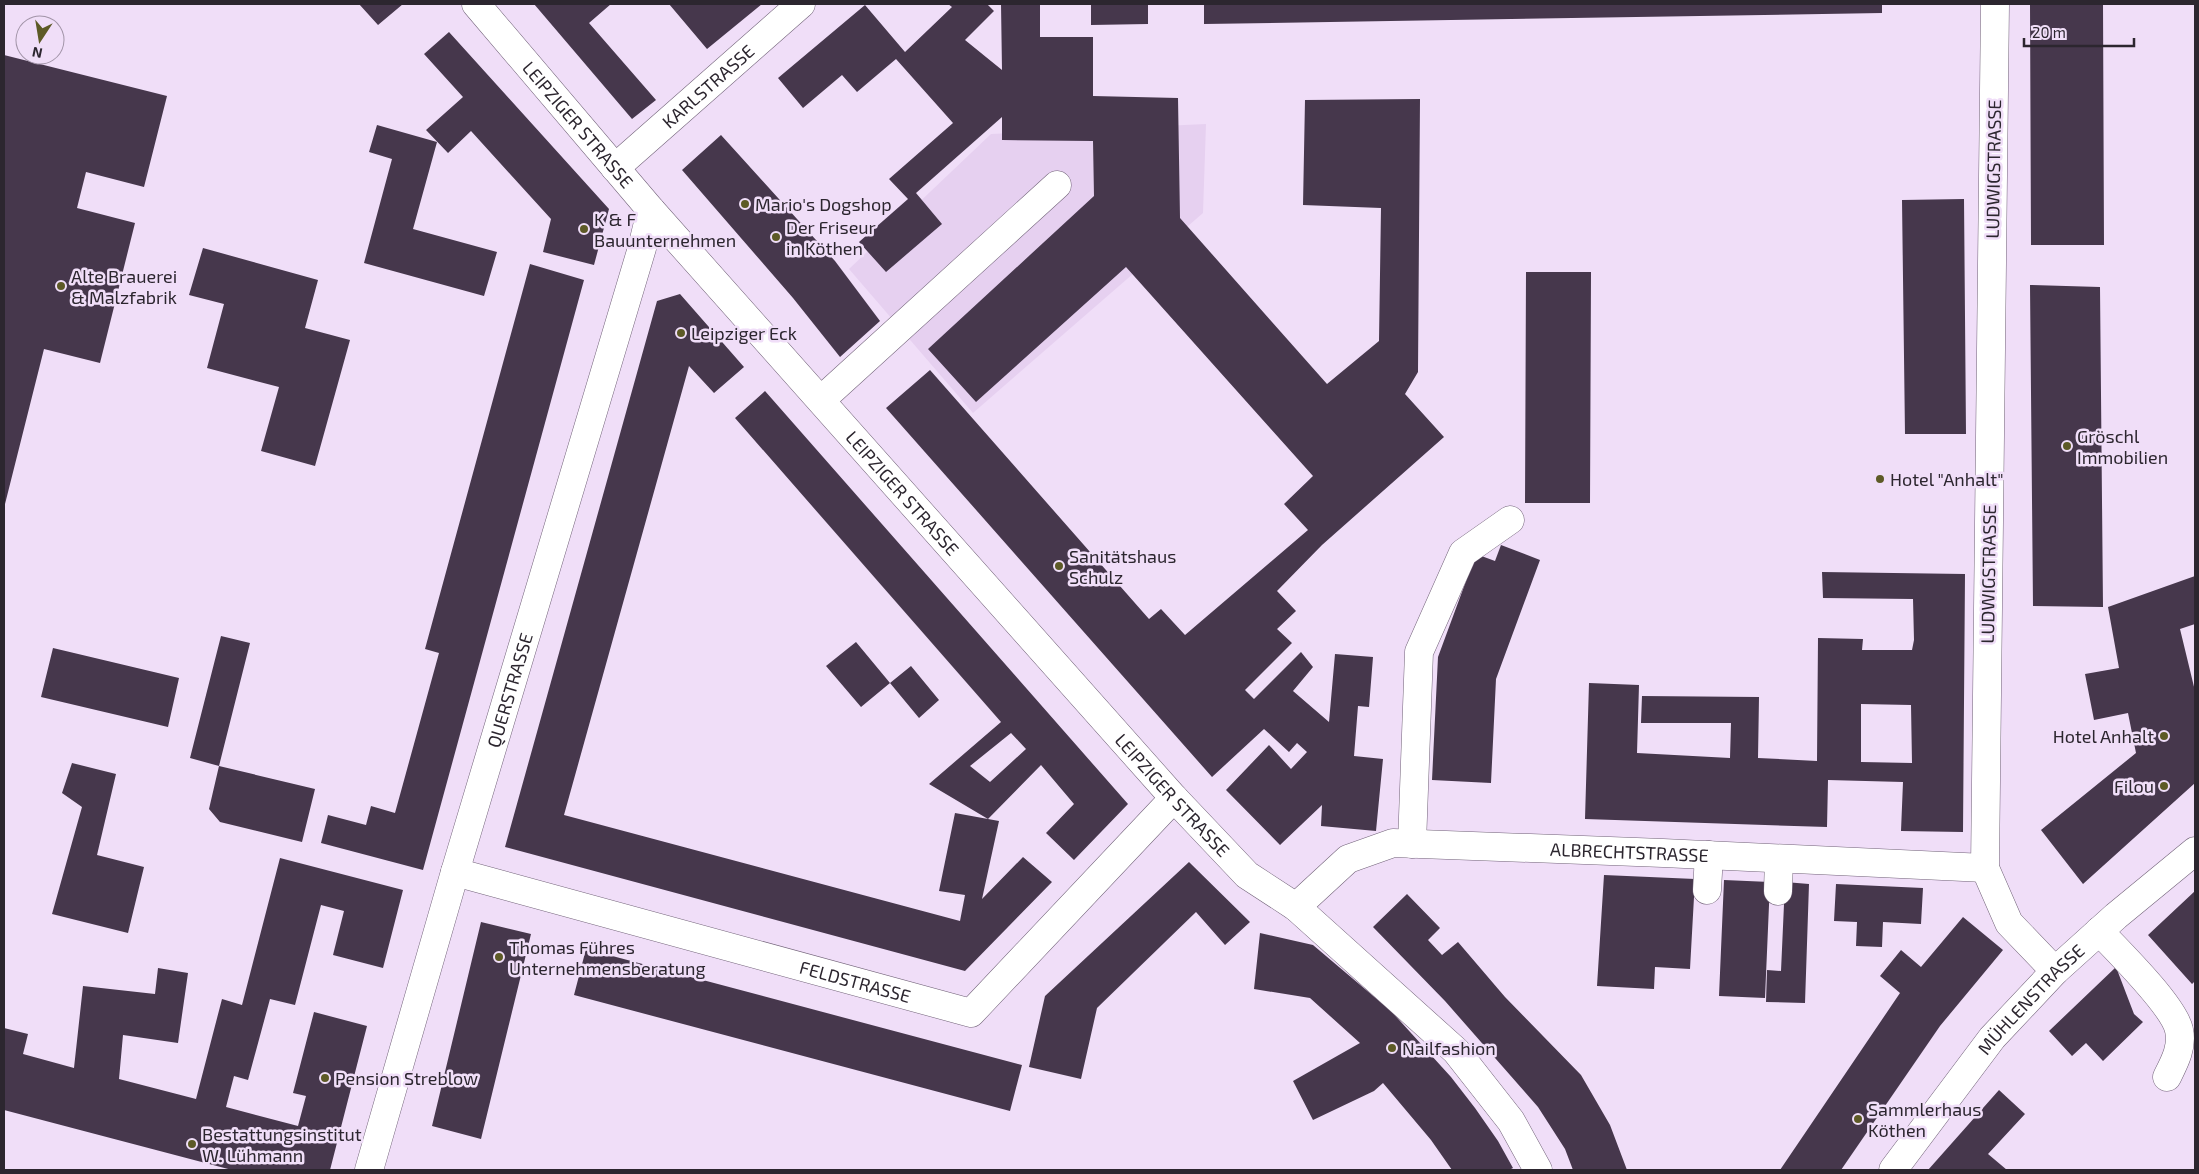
<svg xmlns="http://www.w3.org/2000/svg" width="2199" height="1174" font-family="'Exo 2',sans-serif">
	<rect width="100%" height="100%" fill="#f0def8"/>
	<!-- built -->
	<path fill="#e6d0f0" d="M1206 124 1203 213 973 413 849 269 991 134Z"/>
	<!-- building -->
	<path fill="#46374c" fill-rule="evenodd" d="M359 4H403L378 25Z
		M534 4H611L589 23 656 100 632 119Z
		M669 4H762L707 49Z
		M948 4H987L994 11 965 40 1002 70 1001 4H1040V37H1093V96L1178 98 1180 218 1327 384 1379 341 1381 208 1303 205 1305 100 1420 99 1418 372 1405 394 1444 437 1322 545 1277 591 1296 611 1277 629 1292 643 1245 690 1254 699 1301 652 1313 667 1293 691 1329 722 1335 654 1373 657 1369 707 1358 706 1354 756 1383 759 1376 831 1321 826 1322 805 1280 845 1226 790 1269 745 1291 769 1307 752 1297 743 1289 752 1264 729 1212 777 886 408 930 370 1149 619 1161 609 1185 635 1308 530 1284 504 1313 476 1126 267 976 402 928 349 1094 196 1093 141 1002 140V117L916 193 942 224 886 272 859 242 908 199 889 179 953 123 896 59 857 92 842 75 803 108 778 78 865 5 905 52 952 7Z
		M1091 4H1148V24L1091 25Z
		M1204 4H1882V13L1204 24Z
		M2030 4H2103L2104 245H2031Z
		M449 32 609 209 594 265 543 252 551 219 471 131 448 153 426 130 463 97 424 54Z
		M4 55 167 96 144 187 86 172 77 208 135 223 100 363 44 349 4 508Z
		M377 125 437 142 413 229 497 252 484 296 364 263 392 159 369 152Z
		M721 135 835 261 880 321 840 357 793 298 682 170Z
		M1964 199 1966 434H1905L1902 200Z
		M203 248 318 280 305 328 350 340 315 466 261 451 279 387 207 368 224 304 189 295Z
		M530 264 584 280 423 870 321 843 328 815 366 825 371 806 395 813 439 653 425 649Z
		M1526 272H1591L1590 503H1525Z
		M2030 285 2100 287 2103 607 2033 606Z
		M680 294 744 367 714 393 689 366 564 815 960 921 965 895 939 891 955 813 999 821 982 899 1023 857 1052 882 965 971 505 847 657 301Z
		M765 391 1128 804 1074 860 1046 833 1074 804 1041 765 988 819 929 784 1001 722 735 418ZM1011 733 1026 749 990 782 970 766Z
		M1501 545 1540 560 1496 679 1491 783 1432 780 1438 657 1476 554 1495 561Z
		M1822 572 1965 574 1963 832 1901 831 1903 782 1828 780 1827 827 1585 819 1589 683 1639 685 1637 753 1730 758 1731 723H1641L1642 696 1759 697 1758 758 1817 761 1818 638 1863 639 1862 650H1912L1914 640 1913 599 1823 598ZM1861 704 1911 705 1912 763 1861 762Z
		M2195 576V624L2180 629 2195 691V783L2083 884 2041 830 2136 753 2128 713 2094 720 2085 674 2119 668 2108 607Z
		M221 636 250 643 219 766 315 789 302 842 220 822 209 809 219 766 190 758Z
		M856 642 890 683 861 707 826 666Z
		M53 648 179 678 168 727 41 697Z
		M911 666 939 700 919 718 890 683Z
		M72 763 116 774 97 855 144 867 128 933 52 914 82 807 62 793Z
		M280 858 403 890 383 968 333 955 344 911 321 905 295 1005 270 999 248 1080 234 1076 226 1107 298 1126 306 1096 293 1093 314 1012 367 1026 330 1170H232L4 1110V1028L28 1034 23 1054 74 1068 83 986 155 994 158 968 188 973 178 1043 123 1035 119 1079 196 1099 222 999 242 1005Z
		M1189 862 1250 922 1225 945 1196 912 1097 1008 1081 1079 1029 1067 1045 996Z
		M1604 875 1695 879 1690 969 1655 967 1654 989 1597 986Z
		M1724 880 1770 882 1765 998 1719 996Z
		M1785 882 1809 884 1805 1003 1766 1002 1767 970 1781 971Z
		M1836 884 1923 888 1921 924 1883 922 1882 947 1856 946 1857 922 1834 921Z
		M2195 891V981L2192 984 2148 935Z
		M1407 894 1440 928 1428 940 1442 955 1458 942 1505 997 1581 1075 1610 1125 1627 1170H1573L1565 1149 1538 1107 1445 1001 1373 927Z
		M1963 917 2003 950 1940 1026 1841 1170H1780L1900 993 1880 976 1901 950 1921 967Z
		M481 922 531 934 481 1139 432 1126Z
		M1260 933 1313 945 1391 1011 1451 1077 1475 1108 1498 1141 1513 1168 1509 1170H1452L1431 1140 1383 1083 1374 1091 1313 1120 1293 1081 1360 1043 1310 998 1254 989Z
		M586 949 1022 1065 1010 1111 574 995Z
		M2116 967 2134 1014 2143 1022 2103 1061 2086 1043 2072 1056 2049 1031Z
		M1999 1090 2025 1114 1988 1154 2007 1170H1928Z"/>
	<g fill="none" stroke-linecap="round" stroke-linejoin="round">
		<defs>
			<g id="minor">
				<path id="s1" d="M476 4 651 210 1174 798 1247 875 1296 907 1456 1051 1511 1121 1538 1170"/>
				<path d="M1995 4 1985 868 2009 923 2055 971"/>
				<path id="s2" d="M615 168 801 4"/>
				<path d="M821 400 1057 185"/>
				<path d="M1412 844 1419 652 1463 553 1510 520"/>
				<path id="s3" d="M455 872 971 1013 1174 798"/>
				<path d="M1707 890 1709 855"/>
				<path d="M1778 891 1779 859"/>
				<path id="s4" d="M1296 907 1348 859 1393 843 1663 853 1985 868"/>
				<path d="M2099 931C2118 951 2174 1006 2179 1030 2183 1047 2174 1063 2167 1077"/>
				<path id="s5" d="M369 1170 455 872 642 248 651 210"/>
				<path id="s6" d="M1893 1170 1992 1038 2055 971 2116 916 2195 851"/>
			</g>
		</defs>
		<!-- minor casing -->
		<use href="#minor" stroke="#726379" stroke-width="29"/>
		<!-- minor -->
		<use href="#minor" stroke="#fff" stroke-width="28"/>
	</g>
	<!-- markers -->
	<g fill="#5d5a26" stroke="#f0def8" stroke-width="2">
		<circle cx="745" cy="204" r="5"/>
		<circle cx="584" cy="229" r="5"/>
		<circle cx="776" cy="237" r="5"/>
		<circle cx="61" cy="286" r="5"/>
		<circle cx="681" cy="333" r="5"/>
		<circle cx="2067" cy="446" r="5"/>
		<circle cx="1880" cy="479" r="5"/>
		<circle cx="1059" cy="566" r="5"/>
		<circle cx="2164" cy="736" r="5"/>
		<circle cx="2164" cy="786" r="5"/>
		<circle cx="499" cy="957" r="5"/>
		<circle cx="1392" cy="1048" r="5"/>
		<circle cx="325" cy="1078" r="5"/>
		<circle cx="1858" cy="1119" r="5"/>
		<circle cx="192" cy="1144" r="5"/>
	</g>
	<g text-anchor="middle" dominant-baseline="central" stroke-width="5" stroke-linejoin="round" paint-order="stroke">
		<!-- street labels -->
		<g font-size="18" fill="#2c262f" stroke="#f0def8">
			<text stroke="none"><textPath href="#s2" startOffset="124">KARLSTRASSE</textPath></text>
			<text stroke="none"><textPath href="#s1" startOffset="158">LEIPZIGER STRASSE</textPath></text>
			<text transform="translate(1993 169) rotate(-89)">LUDWIGSTRASSE</text>
			<text stroke="none"><textPath href="#s1" startOffset="649">LEIPZIGER STRASSE</textPath></text>
			<text transform="translate(1988 574) rotate(-89)">LUDWIGSTRASSE</text>
			<text stroke="none"><textPath href="#s5" startOffset="500">QUERSTRASSE</textPath></text>
			<text stroke="none"><textPath href="#s1" startOffset="1054">LEIPZIGER STRASSE</textPath></text>
			<text stroke="none"><textPath href="#s4" startOffset="355">ALBRECHTSTRASSE</textPath></text>
			<text stroke="none"><textPath href="#s3" startOffset="415">FELDSTRASSE</textPath></text>
			<text stroke="none"><textPath href="#s6" startOffset="220">MÜHLENSTRASSE</textPath></text>
		</g>
		<!-- poi labels -->
		<g font-size="18" fill="#2c262f" stroke="#f0def8" text-anchor="start">
			<text x="755" y="204">Mario's Dogshop</text>
			<text x="594" y="219">K &amp; F<tspan x="594" dy="21">Bauunternehmen</tspan></text>
			<text x="786" y="227">Der Friseur<tspan x="786" dy="21">in Köthen</tspan></text>
			<text x="71" y="276">Alte Brauerei<tspan x="71" dy="21">&amp; Malzfabrik</tspan></text>
			<text x="691" y="333">Leipziger Eck</text>
			<text x="2077" y="436">Gröschl<tspan x="2077" dy="21">Immobilien</tspan></text>
			<text x="1890" y="479">Hotel "Anhalt"</text>
			<text x="1069" y="556">Sanitätshaus<tspan x="1069" dy="21">Schulz</tspan></text>
			<text x="2154" y="736" text-anchor="end">Hotel Anhalt</text>
			<text x="2154" y="786" text-anchor="end">Filou</text>
			<text x="509" y="947">Thomas Führes<tspan x="509" dy="21">Unternehmensberatung</tspan></text>
			<text x="1402" y="1048">Nailfashion</text>
			<text x="335" y="1078">Pension Streblow</text>
			<text x="1868" y="1109">Sammlerhaus<tspan x="1868" dy="21">Köthen</tspan></text>
			<text x="202" y="1134">Bestattungsinstitut<tspan x="202" dy="21">W. Lühmann</tspan></text>
		</g>
	</g>
	<!-- border -->
	<rect width="2199" height="1174" fill="none" stroke="#2c262f" stroke-width="10"/>
	<!-- north arrow -->
	<g transform="translate(40 40) rotate(192)"><circle r="24" fill="#f0def8" stroke="#a294a8"/>
	<path d="M0-4L9 19L0 12L-9 19Z" fill="#5d5a26"/>
	<text y="-8" font-size="14" font-weight="bold" text-anchor="middle" fill="#2c262f">N</text>
	</g>
	<!-- scale -->
	<path d="M2024 38v8h110v-8" fill="none" stroke="#2c262f" stroke-width="2.5"/>
	<text x="2032" y="38" font-size="15" fill="#2c262f" stroke="#f0def8" stroke-width="4" paint-order="stroke">20 m</text>
</svg>
